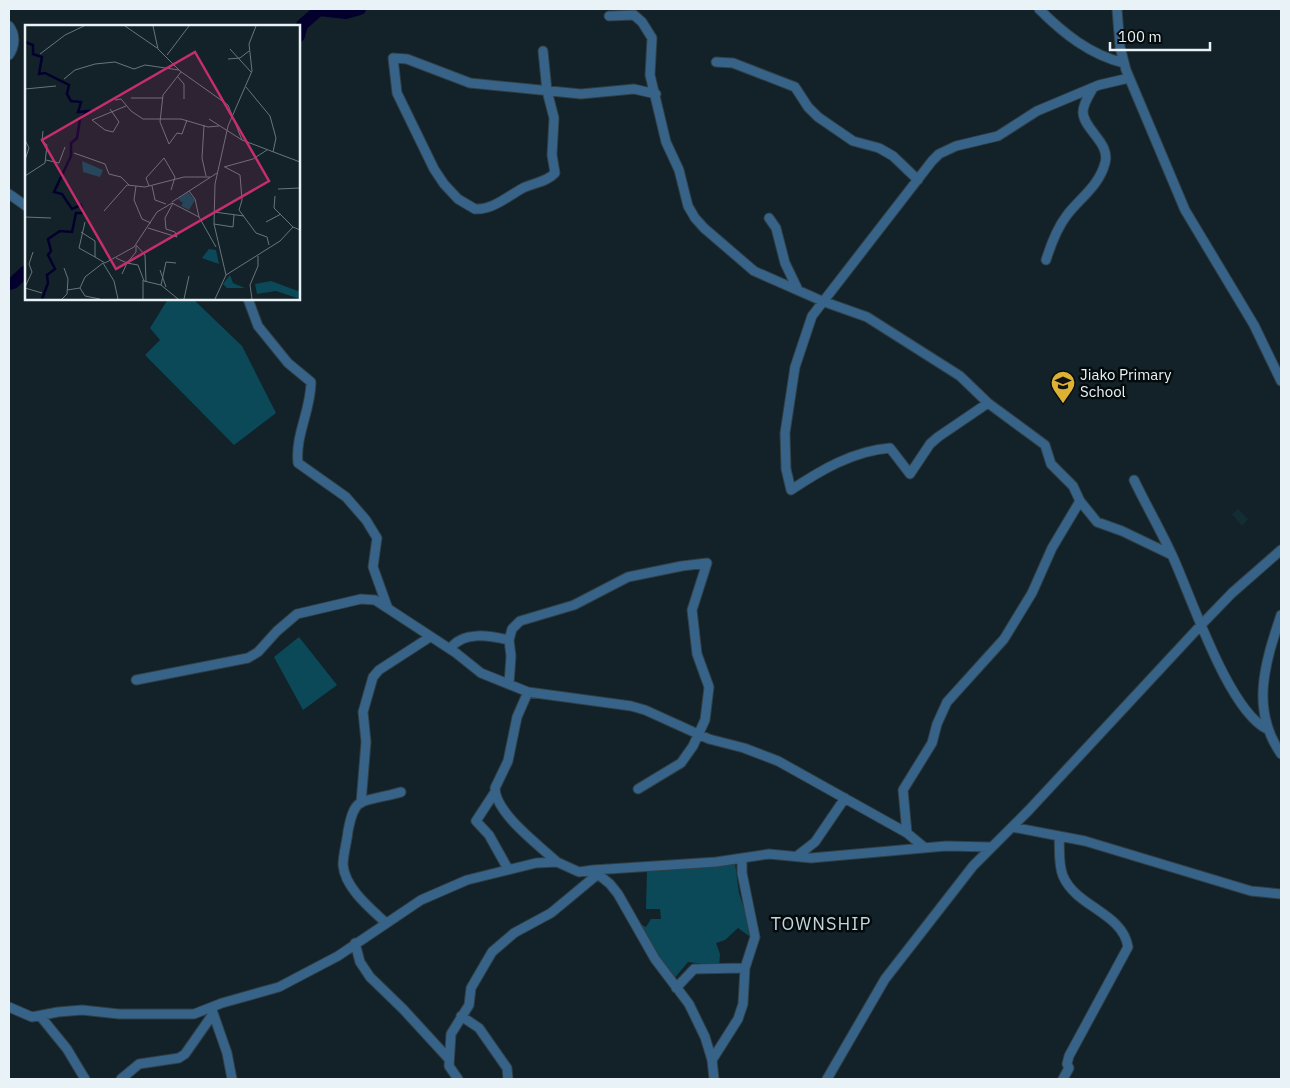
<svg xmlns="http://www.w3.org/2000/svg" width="1290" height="1088" font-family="'IBM Plex Sans',sans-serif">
	<rect width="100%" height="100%" fill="#122228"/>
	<!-- built -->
	<path fill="#142d35" d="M1238 509 1248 519 1242 526 1232 514Z"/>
	<!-- green -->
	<path fill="#0b4959" d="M168 299H193L242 346 276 413 234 445 145 355 160 340 150 328Z
		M299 637 337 685 303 710 274 657Z
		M735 863 739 893 747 917 749 936 738 928 725 940 716 943 720 954 719 966 688 962 673 980 637 929 642 925 646 927 651 919H661L660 909H646L647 869Z"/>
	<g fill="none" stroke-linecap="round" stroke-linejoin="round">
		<!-- river -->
		<path stroke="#04002d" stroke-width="12" d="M299 36 302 25 319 10 346 13 360 9
			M9 284 13 283 26 271"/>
		<defs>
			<path id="minor" d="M1039 9C1063 33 1090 55 1124 63
				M1117 9 1120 47 1126 70 1185 210 1254 325 1281 381
				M609 16 634 15 642 22 652 38 650 75 666 142 679 170 688 206 695 218 704 228 754 271 822 301 867 317 960 376 988 403 1045 445 1051 464 1073 486 1080 501 1097 522 1122 531 1172 555
				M9 26C16 35 15 46 9 55
				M543 51 547 91 554 118 552 155 555 173C547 182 533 183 523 188 508 196 493 210 475 209L458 199 444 184 434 169 397 93 393 58 407 59 470 83 581 94 634 89 656 94
				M716 62 733 63 795 87 808 107 818 117 853 141 879 148 893 156 918 180
				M9 194 26 206
				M769 218 776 228 785 263 798 290
				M1046 260C1051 244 1057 228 1067 215 1080 198 1099 186 1105 163 1111 143 1083 129 1083 112 1083 104 1089 95 1093 88
				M248 299 258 326 288 363 311 382C311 410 295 435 298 463L346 497 366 520 377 538 373 567 387 606
				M988 403 938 437 930 444 910 474 890 448C853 451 821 470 791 490L786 469 785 433 795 367 812 316 932 161 939 154 956 146 998 136 1037 111 1099 85 1129 78
				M1134 480C1146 505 1160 529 1172 555 1191 596 1228 710 1267 729
				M1281 615C1265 663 1250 709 1281 754
				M450 649C463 630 491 636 509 640
				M136 680 248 658 258 652 277 631 297 614 361 599 375 600 456 653 481 673 528 692 631 706 645 710 709 739 744 748 778 761 907 833 925 848
				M509 684 511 656 509 640 512 629 520 621 574 605 628 577 682 566 707 563 692 610 697 654 709 687 705 720 693 746 681 763 638 789
				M528 692 517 717 508 761 495 788C495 813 540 846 557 862
				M495 792 476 821 489 835 508 869
				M361 803 366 742 363 712 373 677 379 670 430 637
				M1012 827 1085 841 1251 891 1281 894
				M907 833 903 790 932 743 937 724 947 702 1004 639 1032 593 1052 548 1080 501
				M1059 837C1060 850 1058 864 1063 876 1076 907 1123 913 1128 947L1069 1056 1067 1064 1069 1068 1063 1079
				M797 856 815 842 845 798
				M593 870 716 862 769 854 811 858 946 846 990 847
				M386 923C370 908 345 888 343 865 343 854 347 842 348 831 350 822 352 808 360 803 369 798 390 796 401 792
				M355 943 360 962 370 977 403 1009 448 1058
				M676 988 694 969 745 968
				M9 1007 32 1017 58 1012 82 1010 119 1014H194L222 1003 279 987 298 977 338 956 421 900 467 880 536 863 557 862 579 872 593 870 610 884 618 894 655 959 689 1004 705 1037 712 1060 714 1079
				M212 1010 227 1053 232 1079
				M461 1016 479 1028 507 1068 508 1079
				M41 1017 67 1049 85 1079
				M712 1060 738 1019 743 1004 745 968 755 937 742 873V859
				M121 1079 139 1064 179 1058 185 1054 213 1014
				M458 1079 449 1066 451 1034 469 1005 471 988 492 952 514 933 551 913 598 874
				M827 1079 885 979 973 866 1029 810 1201 625 1232 593 1281 550"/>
		</defs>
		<!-- minor casing -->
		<use href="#minor" stroke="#303f45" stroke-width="11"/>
		<!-- minor -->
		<use href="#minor" stroke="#376389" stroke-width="9"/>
	</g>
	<!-- icons -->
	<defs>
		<symbol id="school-pin" viewBox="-11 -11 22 30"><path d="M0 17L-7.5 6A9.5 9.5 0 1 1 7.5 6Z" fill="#ddb133" stroke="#050b0d"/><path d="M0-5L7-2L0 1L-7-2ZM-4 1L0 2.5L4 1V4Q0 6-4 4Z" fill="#111"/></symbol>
	</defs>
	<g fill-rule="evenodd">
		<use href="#school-pin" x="1049" y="369" width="28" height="38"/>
	</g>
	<g text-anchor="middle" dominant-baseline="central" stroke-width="5" stroke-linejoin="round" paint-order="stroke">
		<!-- poi labels -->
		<g font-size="15" fill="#e9f3f7" stroke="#050b0d" text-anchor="start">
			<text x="1080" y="374">Jiako Primary<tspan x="1080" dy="17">School</tspan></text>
		</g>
		<!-- quarter labels -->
		<g font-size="18" letter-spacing="1" fill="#c2d6dd" stroke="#050b0d">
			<text x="821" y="923">TOWNSHIP</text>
		</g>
	</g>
	<!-- overview -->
	<g transform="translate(25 25)">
		<rect width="275" height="275" fill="#122228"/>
		<path d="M57 136 78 145 75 152 58 147ZM163 167 170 175 164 185 156 181 158 178 153 174ZM184 224 191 225 194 239 177 233ZM205 250 208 258 220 263H202L198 259ZM246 256 273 266 275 262V274L251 266 232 269 230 259Z" fill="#0b4959"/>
		<path fill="none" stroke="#04002d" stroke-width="2.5" d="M0 17 8 20V29L17 32 14 49 20 48 44 60 42 69 46 76 56 77 53 87 63 86 55 94 52 113 46 118V131L29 167 37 169 47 184 56 180 58 188H51L47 207 35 206 23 214 26 226 23 230 30 244 22 250 23 258 17 274"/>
		<path fill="none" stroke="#68767b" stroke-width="1" d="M100 1 132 23M128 1 133 24 155 46 203 80 217 115 275 137M205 24 226 47M15 29 40 10 59 1M142 30 164 1M203 34 215 33 224 26M156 47 138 70 135 97 144 119 152 108 157 109 162 95M152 51 159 59V74M39 54 50 45 70 39 90 37 109 44 120 40 154 45M221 62 245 91 251 113 248 127M0 64 31 61M106 73H138M90 75 96 74 106 86 118 94H156L183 102 194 101M184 94 217 115M67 95 80 105 88 107 94 97 85 84M67 95 101 81M179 100 177 133 181 151M0 115 4 123 0 135M49 128 80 139 84 149 96 152 104 160M21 135 34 138 40 122M199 142 228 134 242 125M200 142 215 150 217 175 214 185 231 208 242 212 244 220M0 151 20 138 22 120 17 116 18 106M111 161 109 175 117 194 126 198M124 161 121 153 139 133 150 152 146 165M127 161 130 175 141 179M253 164 275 163M164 166 170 174 174 192M250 171 249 183 268 202M147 177 192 148M79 186 102 160 120 162 159 152H185M189 187 219 191M0 192 26 193M60 197 54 223 70 232M241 197 256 189M189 199 208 202 209 190M123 203 152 212 150 207 141 204M141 204 140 193 148 178M56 207 70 216V232L80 238 109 222 132 187 147 178 174 192 191 222M111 220 120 230 121 257M91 233 102 238 111 227V221M135 245 141 262M97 249 102 238 113 240 119 256 136 260 153 274M201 250 255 216 268 202 275 205M118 255V274M136 260 141 237 151 238M0 262 7 247 4 239 8 227M0 263 17 268M55 263 60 271 75 274M42 265 55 263 60 252 78 238 89 256 93 274M37 274 42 269 43 254 39 243M159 274 164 251M190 274 201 250 189 199 190 159 203 101 227 46 224 19 231 1M227 274 225 260 233 241V231"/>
		<path fill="#c62e6b" fill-opacity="0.15" stroke="#c62e6b" stroke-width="2.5" d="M170 27 244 156 91 244 17 115Z"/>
		<rect width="275" height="275" fill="none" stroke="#e9f3f7" stroke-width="2.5"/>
	</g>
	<!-- border -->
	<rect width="1290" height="1088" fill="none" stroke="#e9f3f7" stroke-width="20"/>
	<!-- scale -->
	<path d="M1110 42v8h100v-8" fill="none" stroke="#e9f3f7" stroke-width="2.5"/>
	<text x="1118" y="42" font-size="15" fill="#e9f3f7" stroke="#050b0d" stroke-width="4" paint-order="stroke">100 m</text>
</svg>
